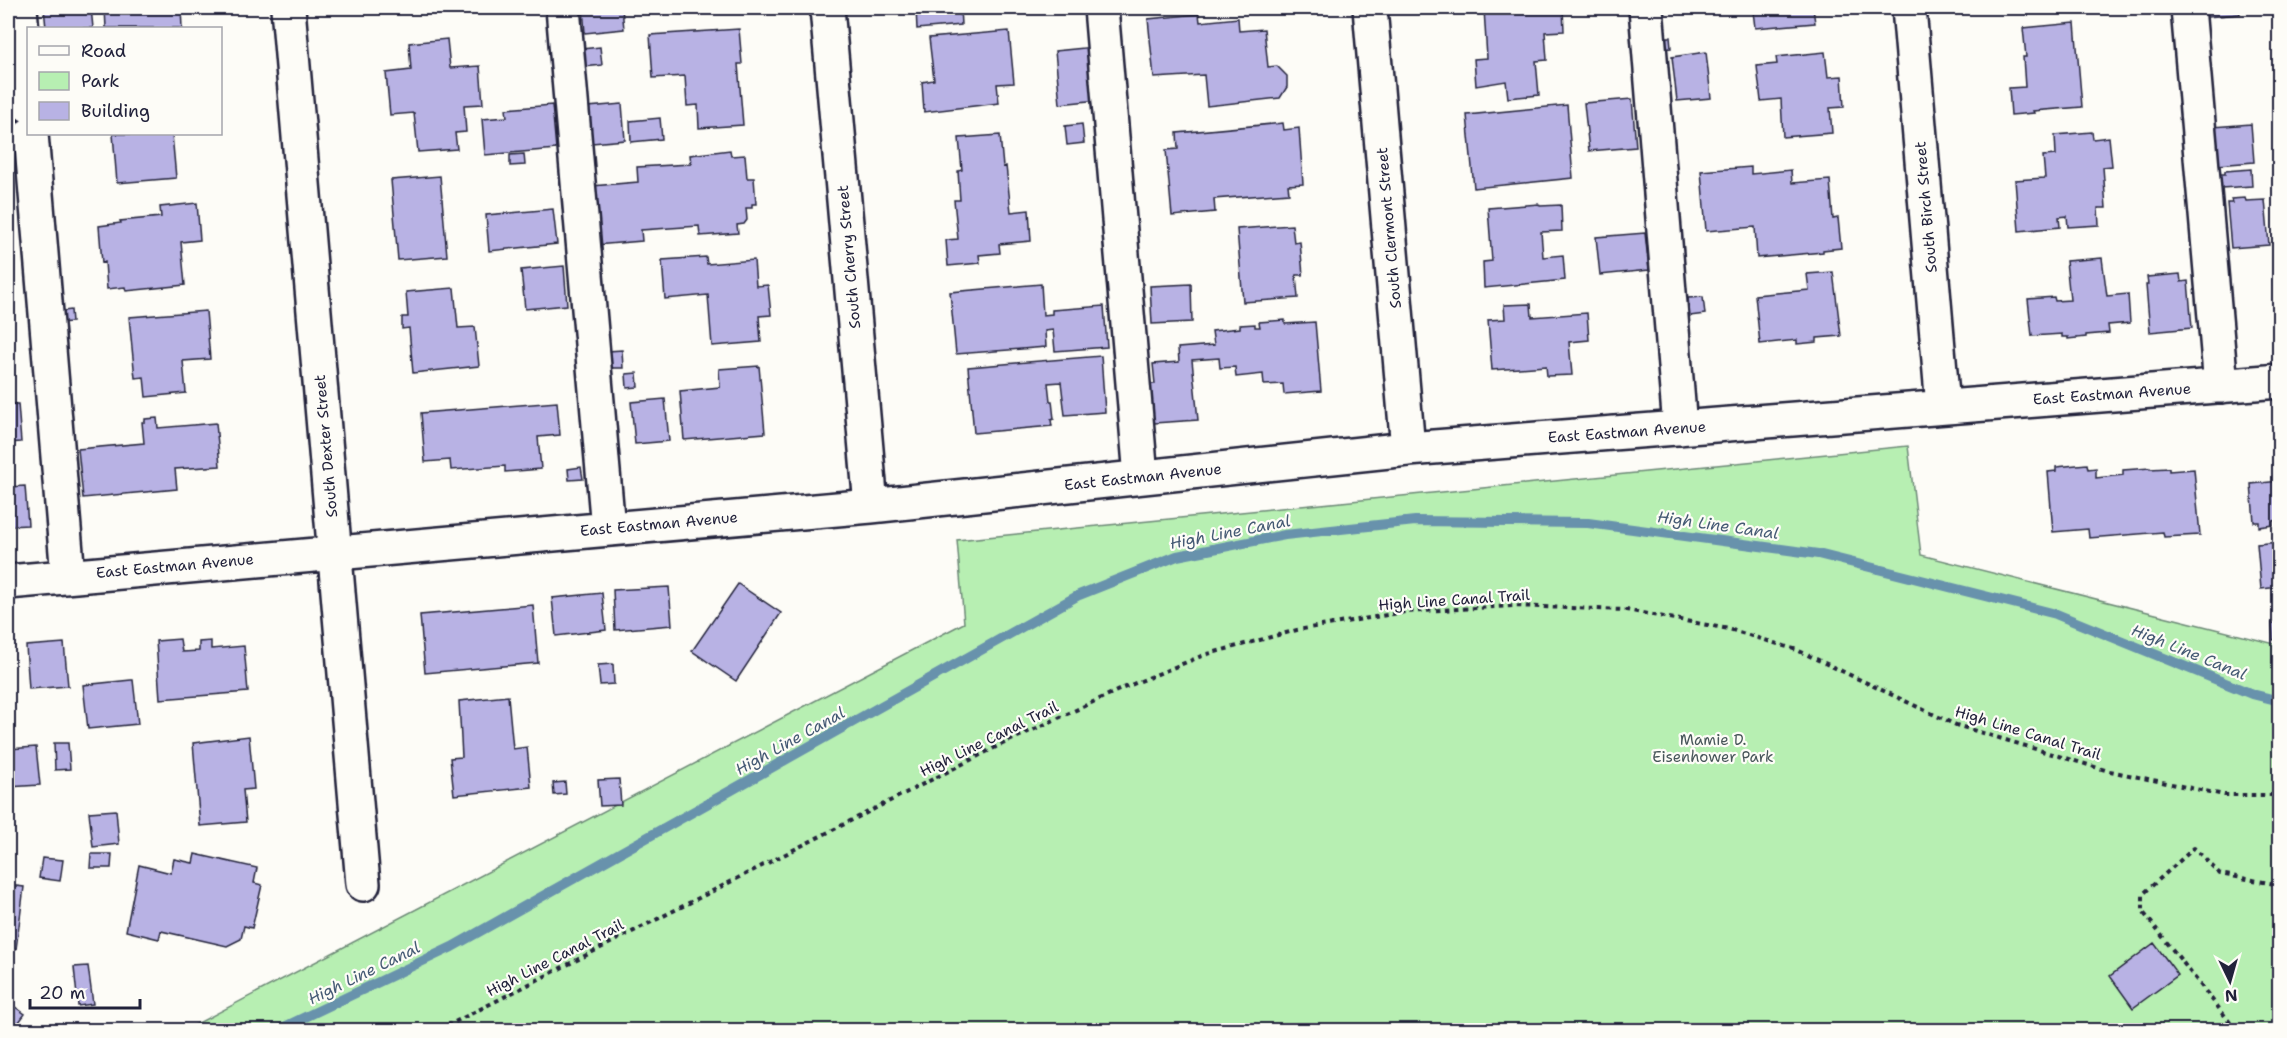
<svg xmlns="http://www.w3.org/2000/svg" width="2287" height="1038" font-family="'Shantell Sans',sans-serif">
	<rect width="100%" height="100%" fill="#fdfcf7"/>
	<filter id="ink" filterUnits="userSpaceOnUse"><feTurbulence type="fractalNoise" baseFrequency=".0167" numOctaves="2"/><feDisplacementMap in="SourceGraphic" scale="12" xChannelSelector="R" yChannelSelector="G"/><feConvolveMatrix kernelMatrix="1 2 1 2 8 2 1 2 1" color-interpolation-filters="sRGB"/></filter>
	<g filter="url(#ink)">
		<!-- green -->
		<path fill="#b7efb2" stroke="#6c8876" stroke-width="1.5" d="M1908 446 1921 555 2279 645V1030H185L964 623 957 540Z"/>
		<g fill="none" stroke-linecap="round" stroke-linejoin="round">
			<!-- stream -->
			<path stroke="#6892ac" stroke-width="10" d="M278 1030 452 947 1079 595 1177 556 1285 535 1415 521 1588 523 1818 554 2056 614 2252 694 2280 701"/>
		</g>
		<!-- building -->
		<path fill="#b8b2e4" stroke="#22223b" stroke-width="1.5" d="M44 8H91L93 28H46Z
			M105 8H181L182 28H106Z
			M583 8H622L624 29 585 33Z
			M916 8H960L961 25 917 29Z
			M1508 8H1563L1564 31 1545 32 1547 60 1536 61 1539 95 1508 98 1506 81 1476 86 1474 59 1487 58 1484 9Z
			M1730 8H1813L1815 23 1755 28 1753 11 1730 13Z
			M2195 8H2239L2240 14 2196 18Z
			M1199 14 1200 22 1238 18 1239 31 1264 29 1268 67 1277 66 1287 76V87L1280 98 1207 106 1204 75 1154 78 1148 19Z
			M2075 23 2082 107 2033 111 2034 113 2011 115 2009 88 2025 87 2023 57H2026L2023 28Z
			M739 29 742 64H738L743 125 699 128 698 105 687 106 685 76 653 78 650 35Z
			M1009 31 1014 83 997 84 999 103 924 112 922 82 934 80 929 38Z
			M1660 37H1670L1671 48 1661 49Z
			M447 39 450 68 480 66 483 104 464 105 466 132 455 133 457 149 418 152 414 113 390 115 386 73 411 70 409 43Z
			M600 47 602 65 584 67 582 49Z
			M1094 47 1098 100 1060 104 1055 51Z
			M1706 52 1711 98 1677 101 1672 57Z
			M1825 52 1828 77 1842 76 1844 107 1830 108 1832 133 1783 137 1781 99 1761 101 1757 66 1777 64 1776 57Z
			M1632 99 1636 147 1589 151 1584 103Z
			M622 104 625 140 592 143 588 107Z
			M552 105 556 149 485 155 482 119 507 117 506 109Z
			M1567 105 1573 178 1474 188 1467 115Z
			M2273 110H2280V132L2275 133Z
			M660 118 662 139 631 142 630 121Z
			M1283 123 1284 130 1299 128 1303 184 1288 185 1289 193 1214 199 1215 212 1172 216 1166 150 1178 149 1177 133Z
			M1082 124 1084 143 1067 145 1065 126Z
			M2251 124 2254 162 2217 165 2213 127Z
			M2092 132 2093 139 2109 137 2112 166 2103 167 2106 208H2098L2099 225 2068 227 2067 216 2059 217 2060 227 2019 231 2015 180 2045 178 2043 156 2056 155 2055 135Z
			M113 134H182H172L176 178 117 183Z
			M1000 135 1003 167 1006 166 1011 212 1029 210 1031 241 999 244 1000 253 979 255 980 263 948 266 946 240 958 239 954 200H960L958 171 962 170 959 138Z
			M730 150 731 156 745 155 747 178H754L756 204H752V208H746L747 220 744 224 737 225 738 233 700 236 699 226 641 230 642 241 596 245 592 186 638 182 637 167 691 164 690 155Z
			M524 154 525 165 510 166V155Z
			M1751 167V174L1791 170 1792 183 1830 180 1833 219 1838 218 1841 248 1823 250V252L1757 258 1755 227 1706 231 1701 171Z
			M2251 169 2252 186 2221 188 2220 174H2225V171Z
			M440 176 447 256 398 260 391 180Z
			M2245 198 2246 201 2265 200 2269 245 2231 248 2227 203H2232L2231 199Z
			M197 203 200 240 181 242 185 285 126 291 125 287 107 289 105 262 102 263 99 226 121 223 120 221 161 217 160 207Z
			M1539 204 1540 206 1561 205 1562 231 1541 232 1543 257 1563 255 1565 280 1484 288 1483 262 1492 261 1488 208Z
			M553 209 557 244 489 251 486 215Z
			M1292 225 1294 243 1300 242 1303 275H1296L1298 298 1243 302 1237 229Z
			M1645 233 1649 270 1600 275 1596 237Z
			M706 257 707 264 754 260 756 286 768 285 771 315 759 316 761 342 712 346 708 295 665 299 662 260Z
			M2102 258 2107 296 2128 294 2130 323 2108 325 2109 333 2086 335V337L2068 339V337H2062V334L2032 336 2028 299 2054 297 2055 301 2070 300 2066 261Z
			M564 266 567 305 525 309 521 270Z
			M1833 272 1841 336 1817 338V342L1797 344V340L1760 344 1755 295 1809 290 1807 274Z
			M2180 274 2181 282 2188 281 2192 328 2150 332 2146 285H2148L2147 277Z
			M2280 279V326H2277L2273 280Z
			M1041 284 1043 315 1052 314V310L1104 306 1107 347 1055 351 1053 330 1045 331 1046 347 956 354 950 292Z
			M1191 284 1192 322 1152 324 1150 286Z
			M454 288 458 328 475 327 479 366 413 373 409 328 402 329V317H408L406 292Z
			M1703 297 1705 314 1690 316 1688 298Z
			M1531 304 1532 317 1587 313 1589 340 1569 342 1572 375 1547 376 1546 366 1492 370 1488 320 1505 319 1504 305Z
			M71 310 72 322 57 323 56 312Z
			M206 311 210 359 183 361 186 393 146 397 144 377 135 378 129 317Z
			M11 320 14 359 8 360V321Z
			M1285 320V324L1315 322 1321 391 1284 394 1283 384 1264 385 1263 374 1236 377 1235 367 1220 368 1219 358 1192 360 1198 420 1154 423 1150 384H1155L1153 364 1179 362 1178 348 1214 345 1212 331 1240 328V325L1255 324V327H1260L1259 322Z
			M622 350 623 368H609L608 351Z
			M1101 356 1105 412 1065 415 1061 382 1048 383 1050 401H1052L1054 419 1051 420 1052 426 974 433 968 367Z
			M759 366 765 433 684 440 680 391 720 387 719 369Z
			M637 373 638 387 627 388 626 374Z
			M665 399 669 441 635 444 631 402Z
			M557 402 560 435 538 437 541 469 505 472V466L451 470 450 460 425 462 421 413Z
			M8 404H18L21 442 8 443Z
			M157 418 158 428 216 423 220 466 175 469 177 489 83 498 78 449 144 443 142 422H145V419Z
			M2087 464 2088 469 2096 468V478L2123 475V470L2150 468V469L2169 468V471L2194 469 2200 535 2164 537 2163 532 2089 538 2088 529 2053 532 2048 472 2056 471V467Z
			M581 467 583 479 569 480 568 469Z
			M2280 481V520L2273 521V525L2259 527V522H2254L2251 484Z
			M25 486 28 525 8 526V487Z
			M2280 542V587L2261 589 2257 544Z
			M738 584 781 613 736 681 692 651Z
			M669 587 672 625 615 630 613 590Z
			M602 593 606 630 556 636 552 598Z
			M2280 594V622H2276L2273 595Z
			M533 605 538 663 425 673 420 615Z
			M2272 623H2280V639L2273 640Z
			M180 639 182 652 199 651V642L211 641V649L244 646 248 692 160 699 156 641Z
			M64 643 68 686 29 689 26 646Z
			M613 664 614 684 600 685 598 665Z
			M131 680H133L138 724 88 729 83 685Z
			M508 696 513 749 527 747 531 787 454 795 450 758 462 757 459 701Z
			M249 736 254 789 243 790 246 822 200 826 193 743Z
			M54 743H68L70 769 55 770Z
			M36 747 40 785 8 787V749Z
			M619 779 621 805 600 806 598 780Z
			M565 782 566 794 554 795 553 783Z
			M116 810 119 844 93 847 89 812Z
			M91 854H112L111 868H90Z
			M195 854 257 868 254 883 262 885 252 928 244 926 241 939 227 946 161 931 159 939 126 931 139 865 171 873 174 859 193 863Z
			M42 858 63 860 60 881 39 878Z
			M8 885 24 887 16 949 12 948 10 957 8 956Z
			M2154 943 2178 975 2133 1008 2110 976Z
			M88 966 93 1004 78 1006 74 967Z
			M8 1002 25 1014 13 1030H8Z"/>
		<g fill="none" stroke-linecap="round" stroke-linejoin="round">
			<defs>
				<path id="minor" d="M20 8 28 105
					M288 8 363 884
					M563 8 608 529
					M827 8 871 506
					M1101 8 1141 477
					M1370 8 1408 449
					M1646 8 1680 428
					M1909 8 1943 407
					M2188 8 2221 386
					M31 134 68 576
					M8 582 871 506 1408 449 2280 381"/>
			</defs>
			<!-- minor casing -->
			<use href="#minor" stroke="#22223b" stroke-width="38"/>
			<!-- path -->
			<path stroke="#22223b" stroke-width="4" stroke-dasharray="4.5 4.5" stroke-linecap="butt" d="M439 1030 996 747 1121 689 1204 655 1297 630 1405 612 1513 606 1626 610 1729 629 1797 650 1956 725 2105 770 2224 795H2280
				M2236 1030 2143 912V894L2194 848 2220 874 2280 885"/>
			<!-- minor -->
			<use href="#minor" stroke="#fdfcf7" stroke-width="33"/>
		</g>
	</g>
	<g text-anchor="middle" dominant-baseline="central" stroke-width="4.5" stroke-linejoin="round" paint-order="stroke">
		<!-- street labels -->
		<g font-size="15" fill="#22223b" stroke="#fdfcf7">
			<text transform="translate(1926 207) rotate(-95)">South Birch Street</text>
			<text transform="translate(1389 228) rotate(-95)">South Clermont Street</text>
			<text transform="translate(849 257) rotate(-95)">South Cherry Street</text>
			<text transform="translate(2112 394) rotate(-4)">East Eastman Avenue</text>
			<text transform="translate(1627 432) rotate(-4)">East Eastman Avenue</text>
			<text transform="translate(326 446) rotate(-95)">South Dexter Street</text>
			<text transform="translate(1143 477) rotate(-6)">East Eastman Avenue</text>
			<text transform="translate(659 524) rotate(-5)">East Eastman Avenue</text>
			<text transform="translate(175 566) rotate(-5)">East Eastman Avenue</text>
			<text transform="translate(1454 600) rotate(-4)">High Line Canal Trail</text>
			<text transform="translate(2028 733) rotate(17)">High Line Canal Trail</text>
			<text transform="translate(989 739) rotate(-26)">High Line Canal Trail</text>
			<text transform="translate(555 958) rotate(-27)">High Line Canal Trail</text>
		</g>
		<!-- park labels -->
		<g font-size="15" fill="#475559" stroke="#fdfcf7">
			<text x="1713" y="740">Mamie D.<tspan x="1713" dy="17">Eisenhower Park</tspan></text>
		</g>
		<!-- water labels -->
		<g font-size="16" font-style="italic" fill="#455a74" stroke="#fdfcf7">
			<text transform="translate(1718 525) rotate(8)">High Line Canal</text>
			<text transform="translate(1230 532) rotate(-11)">High Line Canal</text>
			<text transform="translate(2189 652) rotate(22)">High Line Canal</text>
			<text transform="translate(790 741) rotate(-29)">High Line Canal</text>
			<text transform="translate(364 973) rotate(-26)">High Line Canal</text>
		</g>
	</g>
	<!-- margin -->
	<rect width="2287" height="1038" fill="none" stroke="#fdfcf7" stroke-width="30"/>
	<rect x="15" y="15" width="2257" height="1008" fill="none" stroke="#22223b" stroke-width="2" filter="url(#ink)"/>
	<!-- legend -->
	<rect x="27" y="27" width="195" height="108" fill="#fdfcf7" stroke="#a5a5ac" stroke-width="1.5"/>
	<rect x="39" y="46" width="30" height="9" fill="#fdfcf7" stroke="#a5a5ac" stroke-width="1.5"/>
	<text x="81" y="57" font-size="18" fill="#22223b">Road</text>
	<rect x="39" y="72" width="30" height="18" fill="#b7efb2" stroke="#a5a5ac" stroke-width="1.5"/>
	<text x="81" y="87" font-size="18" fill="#22223b">Park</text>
	<rect x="39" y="102" width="30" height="18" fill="#b8b2e4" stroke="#a5a5ac" stroke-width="1.5"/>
	<text x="81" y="117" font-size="18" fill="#22223b">Building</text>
	<!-- north arrow -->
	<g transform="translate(2230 981) rotate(175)" stroke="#fdfcf7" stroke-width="4.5" paint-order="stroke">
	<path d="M0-4.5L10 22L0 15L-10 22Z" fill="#22223b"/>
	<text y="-9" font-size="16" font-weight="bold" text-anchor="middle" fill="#22223b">N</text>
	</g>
	<!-- scale -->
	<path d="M30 999v9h110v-9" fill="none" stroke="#22223b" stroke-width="3"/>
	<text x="39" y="999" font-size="18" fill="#22223b" stroke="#fdfcf7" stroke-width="4.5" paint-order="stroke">20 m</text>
</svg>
